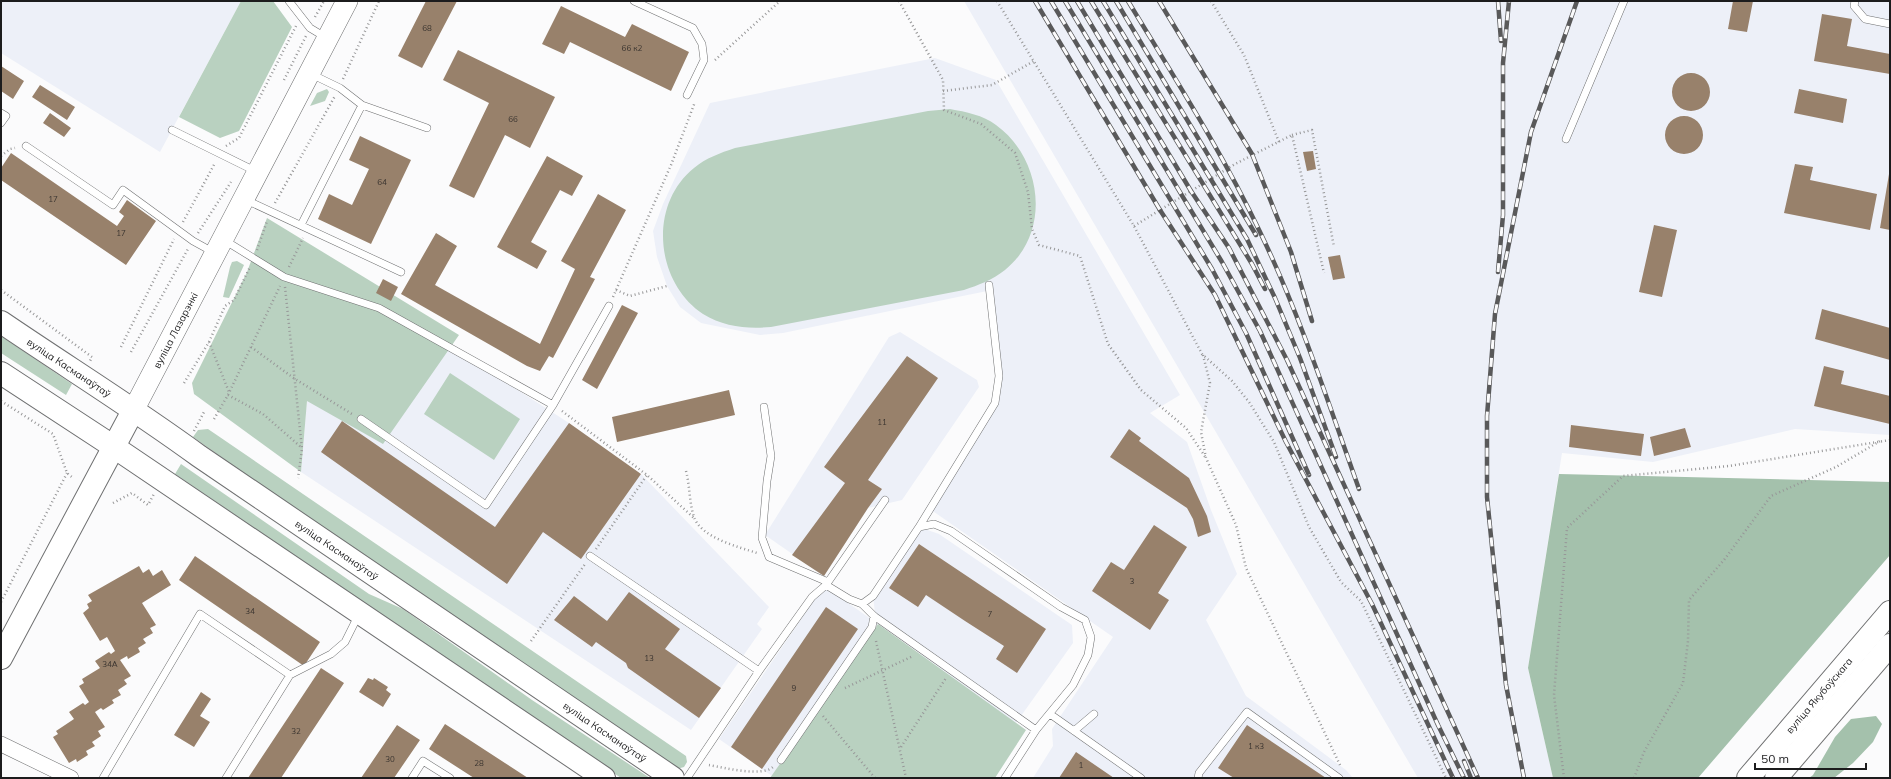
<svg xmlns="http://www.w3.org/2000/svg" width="1891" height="779" font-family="Mulish,sans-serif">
	<rect width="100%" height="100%" fill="#fbfbfc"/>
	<!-- built -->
	<path fill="#edf0f8" d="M1 1H241L160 152 1 53Z
		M964 1H1890V435L1795 429 1653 462 1562 453 1528 668 1553 778H1418Z
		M935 58 996 80 1180 395 1150 413 1187 442 1211 510 1237 574 1206 620 1246 696 1346 770 1353 778H1033L1053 746 1052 729 1113 637 927 507 993 402 997 376 987 291 783 333 760 335 701 323 680 307 667 286 657 257 653 231 663 204 710 103Z
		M387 306 569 423 641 474 769 607 757 624 762 629 691 730 301 472 307 400Z
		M900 332 977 380 979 387 902 500 868 508 824 576 765 535 889 337Z
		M919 527 939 534 1072 625 1073 643 1016 723 876 622 873 596Z
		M824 586 878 624 772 776 719 739Z"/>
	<!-- green -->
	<path fill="#b9d1c0" d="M241 1H273L292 27 239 131 220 138 179 117Z
		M327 89 329 92 325 101 310 106 317 93Z
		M950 109C966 112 983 115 996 125 1042 158 1052 232 1005 270 992 280 979 285 964 290L771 327C747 329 724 327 703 314 655 282 648 205 694 168 706 158 720 153 735 148L928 111Z
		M267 218 459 335 383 444 307 401 301 472 194 394 192 383 247 272Z
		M237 261 244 265 229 298 223 297 230 267 232 262Z
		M1 336 72 384 66 395 1 353Z
		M450 373 520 419 494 460 424 414Z
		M208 429 686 756 687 762 684 767 677 769 299 512 193 437 198 430Z
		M181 464 369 594 403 609 532 700 650 778H621L175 474Z
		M878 624 1026 730 995 778H770Z"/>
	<!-- forest -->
	<path fill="#a4c1ac" d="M1559 474 1890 482V555L1698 778H1553L1528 668Z
		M1876 716 1882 724 1873 742 1853 763 1834 778H1809L1813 775 1835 737 1851 719Z"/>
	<!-- building -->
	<path fill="#98816b" d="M426 1H457L422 68 398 56Z
		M1733 1H1753L1747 32 1728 29Z
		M561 6 625 37 632 24 689 52 671 91 570 42 564 54 542 44Z
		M1822 14 1852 19 1847 46 1890 54V74L1814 61Z
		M458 50 555 97 530 148 505 135 474 198 449 186 489 103 443 80Z
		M1 66 24 81 13 99 1 91Z
		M1672 92a19 19 0 1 1 38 0a19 19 0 1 1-38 0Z
		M40 85 75 107 67 120 32 97Z
		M1799 89 1847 99 1843 123 1794 113Z
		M50 113 71 128 64 137 43 123Z
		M1665 135a19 19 0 1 1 38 0a19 19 0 1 1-38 0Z
		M360 136 411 160 371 244 318 219 329 194 352 205 369 169 349 160Z
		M1313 151 1316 169 1307 171 1303 152Z
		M11 153 117 226 124 216 119 212 127 200 156 221 126 265 1 180V168Z
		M547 156 583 176 572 196 560 190 531 242 547 251 537 269 497 247Z
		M1795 164 1813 167 1810 180 1877 194 1870 230 1784 213Z
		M1889 174H1890V230L1880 228Z
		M598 194 626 210 590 277 595 279 553 358 549 356 540 371 527 366 401 294 436 233 457 246 435 285 540 344 575 269 561 261Z
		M1654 225 1677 230 1662 297 1639 292Z
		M1340 255 1345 278 1333 280 1328 257Z
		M383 279 398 287 391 301 376 293Z
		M622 305 638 313 597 389 582 380Z
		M1822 309 1890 328V360L1815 339Z
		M907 356 938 378 868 480 882 489 868 508 824 576 792 555 845 483 824 467Z
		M1824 366 1844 371 1841 384 1890 396V424L1814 406Z
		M729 390 735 415 617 442 612 417Z
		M342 421 495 527 569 423 641 474 581 559 543 532 507 584 321 452Z
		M1571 425 1644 434 1641 456 1569 447Z
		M1685 428 1691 447 1654 456 1650 437Z
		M1129 429 1141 438 1139 441 1189 478 1207 516 1211 532 1198 537 1193 519 1187 508 1110 457Z
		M1154 525 1187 547 1158 593 1169 600 1150 630 1092 591 1111 562 1124 570Z
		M919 544 1046 629 1017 673 996 659 1004 646 965 621 926 595 918 607 889 588Z
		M195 556 320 642 304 666 179 580Z
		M139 566 143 573 149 569 153 576 162 570 171 585 142 603 156 625 150 628 153 633 143 639 146 643 138 648 140 652 128 659 127 656 120 660 131 676 124 680 127 684 118 690 121 695 112 700 114 703 103 710 101 708 95 712 105 727 98 731 101 736 92 742 95 746 86 751 88 755 77 762 76 759 69 763 53 737 58 734 56 731 74 719 69 712 83 703 85 705 89 702 79 686 84 683 82 679 100 668 95 661 109 652 111 654 115 651 107 637 100 641 83 613 89 608 87 604 92 601 88 595Z
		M629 592 680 629 665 649 721 688 699 718 628 668 626 663 596 642 592 647 554 620 574 596 607 621Z
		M826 607 858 629 762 769 731 747Z
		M321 668 344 683 281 778H248Z
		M368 678 373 680 374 678 388 687 386 690 391 694 383 707 359 692Z
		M201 692 211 699 200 716 210 722 194 747 174 735Z
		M445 724 528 778H474L429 749Z
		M397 725 420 740 394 778H361Z
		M1247 725 1326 778H1234L1218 768Z
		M1076 752 1114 778H1059Z"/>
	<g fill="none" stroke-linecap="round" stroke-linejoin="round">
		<defs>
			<path id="service" d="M289 1 310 28 325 37
				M634 1 693 28 702 44 704 60 687 95
				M1855 1 1854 6 1865 19 1890 24
				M311 74 340 88 362 105 427 128
				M1 113 6 116 1 123
				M172 130 255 171
				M1566 139 1624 1
				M26 146 113 205 123 190 193 241 213 252
				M246 200 401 272
				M301 225 362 105
				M224 240 284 277 379 308 553 405
				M764 407 771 456 767 481 762 538 769 557 828 582
				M361 419 486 505 553 405 609 306
				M919 527 995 403 999 376 989 285
				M590 556 759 671
				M826 585 849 599 862 604 873 596 919 527 934 524 951 531 1061 607 1085 620 1091 637 1088 655 1073 685 1036 730 1005 778
				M862 604 874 616 1036 730
				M290 675 331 654 345 642 358 616
				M1050 714 1141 778
				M1074 731 1094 714
				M781 760 872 627 874 616
				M103 778 200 614 290 675 226 778
				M412 778 423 761 450 778
				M687 778 759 671 812 597 826 585 885 500
				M1198 778 1199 773 1247 712 1339 778"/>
			<path id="minor" d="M1 744 71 778"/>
			<g id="secondary">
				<path id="s1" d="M134 409 347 1"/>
			</g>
			<g id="primary">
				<path id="s2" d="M1 322C67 367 135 409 199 456L673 778"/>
				<path d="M1 373 114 447 604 778"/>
				<path d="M1 658 134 409"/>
				<path id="s3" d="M1748 778 1890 612"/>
				<path d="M1776 778 1890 645"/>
			</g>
		</defs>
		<!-- service casing -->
		<use href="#service" stroke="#6f7071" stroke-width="8"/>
		<!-- minor casing -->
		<use href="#minor" stroke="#6f7071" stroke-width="16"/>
		<!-- secondary casing -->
		<use href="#secondary" stroke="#6f7071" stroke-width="22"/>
		<!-- primary casing -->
		<use href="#primary" stroke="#6f7071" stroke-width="24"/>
		<!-- path -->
		<path stroke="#979798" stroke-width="2.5" stroke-dasharray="1 3" stroke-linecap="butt" d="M899 1 943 80 944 110 981 124 1015 153 1028 192 1032 229 1039 245 1080 256 1108 344 1141 390 1186 428 1206 458
			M997 1 1134 226 1202 354 1232 381 1249 402 1274 442 1309 527 1341 582 1361 601 1446 778
			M1211 1 1244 55 1279 142
			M315 17 324 1
			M715 60 780 1
			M343 79 379 1
			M284 80 306 36
			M943 91 992 85 1034 61
			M1292 135 1312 130 1334 247
			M226 146 239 138 296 26
			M1 156 10 149 15 148
			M275 203 335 96
			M183 222 215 163
			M1134 226 1235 164 1292 135 1324 273
			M198 233 231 182
			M257 250 267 221
			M289 267 303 238
			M285 287 302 449 298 478
			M1 290 92 357 90 361
			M616 290 630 296 667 286
			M613 297 671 165 695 102
			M209 342 229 392
			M121 347 174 239
			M251 347 295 379 352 414
			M131 352 188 249
			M1203 355 1210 383 1201 432 1206 458 1236 525 1246 568 1340 765
			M184 383 209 342 225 306 234 300 250 267
			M228 395 263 414 302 448
			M1 401 53 434 67 473 73 478
			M562 411 647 475 695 519
			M214 419 228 395 280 286
			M194 431 204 412
			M686 471C690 486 689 502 694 517 701 538 739 547 757 553
			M113 503 132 493 148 505 154 494
			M596 549 647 475
			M1 602 67 473
			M531 641 585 564
			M876 641 906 778
			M845 688 913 656
			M823 716 875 778
			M901 747 946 678
			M709 765C725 768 762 777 773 767
			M1564 778 1554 695 1567 528 1623 476 1729 466 1890 440
			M1634 778 1644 752 1683 683 1688 641 1689 600 1724 560 1771 496 1836 467 1880 441"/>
		<!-- service -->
		<use href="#service" stroke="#fff" stroke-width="7"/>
		<!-- minor -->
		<use href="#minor" stroke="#fff" stroke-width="15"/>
		<!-- secondary -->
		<use href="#secondary" stroke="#fff" stroke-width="21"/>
		<!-- primary -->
		<use href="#primary" stroke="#fff" stroke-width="22"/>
		<defs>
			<path id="rail" d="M1035 1 1160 210 1215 295 1286 442 1372 604 1453 778
				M1051 1 1212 269 1246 333 1309 475
				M1065 1 1222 262 1260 331 1438 725 1464 778
				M1077 1 1191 191 1229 248 1287 360 1478 778
				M1091 1 1252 264 1265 289
				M1103 1 1247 239 1275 298 1300 358 1336 457
				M1116 1 1256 235
				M1128 1C1174 77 1222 152 1260 232 1300 315 1328 402 1359 489
				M1159 1 1252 154 1291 252 1312 321
				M1498 1 1501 41
				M1498 272 1503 215V63L1509 1
				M1464 761 1471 778
				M1524 778 1506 685 1487 497V416L1495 314 1531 132 1577 1"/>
		</defs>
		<!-- rail casing -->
		<use href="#rail" stroke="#59595a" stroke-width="4.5"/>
		<!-- rail -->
		<use href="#rail" stroke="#fbfbfc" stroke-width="3" stroke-dasharray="9" stroke-linecap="butt"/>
	</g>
	<g text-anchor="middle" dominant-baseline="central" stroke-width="3.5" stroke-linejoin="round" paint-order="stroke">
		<!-- number labels -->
		<g font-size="8" fill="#3b3530">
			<text x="427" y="28">68</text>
			<text x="632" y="48">66 к2</text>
			<text x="513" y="119">66</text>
			<text x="382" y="182">64</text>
			<text x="53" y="199">17</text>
			<text x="121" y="233">17</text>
			<text x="882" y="422">11</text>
			<text x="1132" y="581">3</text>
			<text x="250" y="611">34</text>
			<text x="990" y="614">7</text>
			<text x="649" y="658">13</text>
			<text x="110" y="664">34А</text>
			<text x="794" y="688">9</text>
			<text x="296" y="731">32</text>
			<text x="1256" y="746">1 к3</text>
			<text x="390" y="759">30</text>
			<text x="479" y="763">28</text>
			<text x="1081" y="765">1</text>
		</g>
		<!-- street labels -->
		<g font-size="10" fill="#1c1c1d" stroke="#fbfbfc">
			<text stroke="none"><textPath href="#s1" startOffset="89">вуліца Лазарэнкі</textPath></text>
			<text stroke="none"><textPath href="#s2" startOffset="82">вуліца Касманаўтаў</textPath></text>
			<text stroke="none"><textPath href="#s2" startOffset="406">вуліца Касманаўтаў</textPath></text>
			<text stroke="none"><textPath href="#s3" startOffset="109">вуліца Якубоўскага</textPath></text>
			<text stroke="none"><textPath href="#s2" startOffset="730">вуліца Касманаўтаў</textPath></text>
		</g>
	</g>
	<!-- border -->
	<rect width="1891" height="779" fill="none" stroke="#1c1c1d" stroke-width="4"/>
	<!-- scale -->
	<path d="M1755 763v6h111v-6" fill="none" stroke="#1c1c1d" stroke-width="2"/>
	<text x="1761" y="763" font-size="12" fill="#1c1c1d" stroke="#fbfbfc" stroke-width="3" paint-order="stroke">50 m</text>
</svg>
